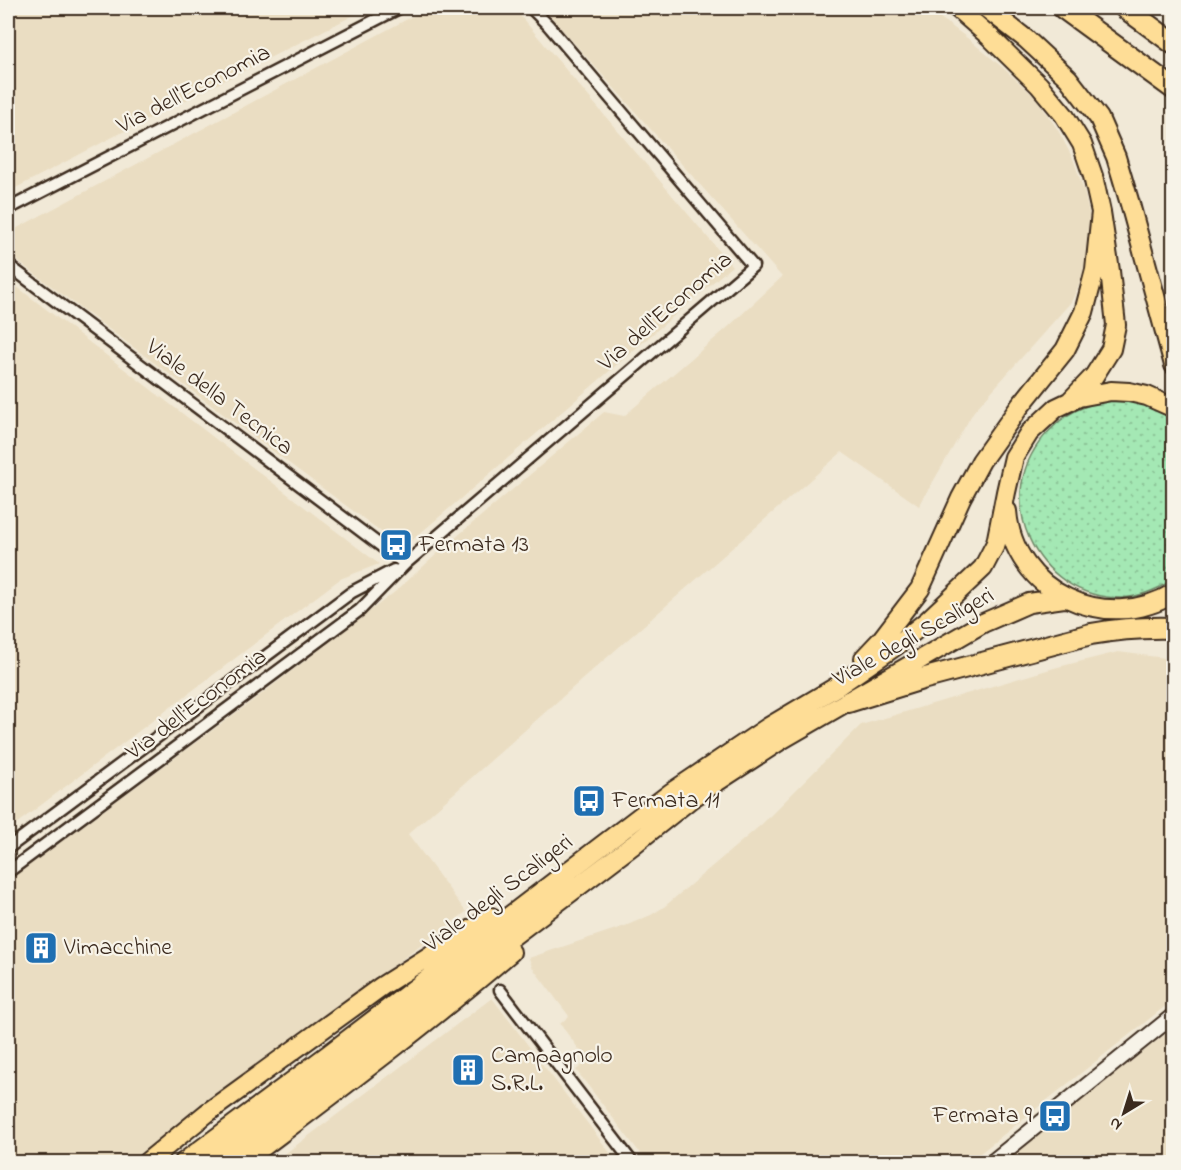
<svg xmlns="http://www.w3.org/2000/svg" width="1181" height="1170" font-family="'Indie Flower',sans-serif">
	<defs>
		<pattern id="grass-dots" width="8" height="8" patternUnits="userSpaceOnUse" patternTransform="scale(1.5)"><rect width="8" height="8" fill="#a4e8b4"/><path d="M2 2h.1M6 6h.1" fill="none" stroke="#8ec79a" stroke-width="1.8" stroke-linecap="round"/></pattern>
	</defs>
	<rect width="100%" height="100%" fill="#f1e9d7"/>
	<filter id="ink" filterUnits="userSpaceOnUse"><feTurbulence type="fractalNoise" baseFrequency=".0167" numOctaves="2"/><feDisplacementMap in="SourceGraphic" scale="12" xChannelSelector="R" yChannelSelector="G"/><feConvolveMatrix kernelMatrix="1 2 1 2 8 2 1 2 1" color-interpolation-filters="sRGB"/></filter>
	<g filter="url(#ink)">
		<!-- built -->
		<path fill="#eaddc2" d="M8 8H368L109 139 8 192Z
			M428 8H509L517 12 732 266 403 548 8 254V233Z
			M543 8H927L966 37 1002 67 1035 97 1058 130 1074 161 1084 191 1092 226 1093 250 1085 273 1071 302 974 411 919 506 842 452 595 668 408 834 466 912 129 1162H8V881L263 693 396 591 448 544 604 412 624 416 726 329 782 277Z
			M8 280 379 564 340 579 8 830Z
			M1118 652 1173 659V1000L969 1162H647L576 1070 588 1061 560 1024 569 1016 532 967 529 958 625 926 651 915 664 907 762 824 861 725 1054 668Z
			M492 998 617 1162H274Z
			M1173 1028V1162H1004Z"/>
		<!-- grass -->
		<path fill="url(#grass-dots)" stroke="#708969" stroke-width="1.5" d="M1118 400 1150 405 1173 418V580C1158 589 1141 597 1122 598 1034 598 987 494 1049 431 1059 420 1072 411 1087 406 1096 402 1108 402 1118 400Z"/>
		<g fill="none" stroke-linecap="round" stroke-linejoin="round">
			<defs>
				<path id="minor" d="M8 209 399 8
					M8 265 405 564
					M8 848 352 592 394 570
					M8 872 360 610 405 564 753 266 548 25 531 8
					M500 990 632 1162"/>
				<path id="tertiary" d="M992 1162 1174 1015"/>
				<path id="trunk" d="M957 8 989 36 1039 85 1064 115 1082 144 1093 176 1101 212 1110 271 1116 325 1111 349 1094 376 1071 400
					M986 8 1026 39 1068 78 1099 118 1116 157 1130 204 1174 365
					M1007 511C1013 592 1106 635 1174 593
					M864 658 881 640 920 589 961 498 981 461 1020 406 1065 350 1084 312 1095 270 1101 212
					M147 1162 207 1113 382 986 491 917
					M184 1162 329 1054 672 792 767 728 836 687 897 645 928 620 983 568 996 543 1006 492 1014 457 1029 433 1056 408 1079 397 1111 391 1129 392 1147 396 1174 408
					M214 1162 633 845 692 798 781 740 983 623 1029 603 1064 598
					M243 1162C333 1094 425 1026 511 952"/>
				<path id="motorway" d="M1063 8 1174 89
					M1125 8 1174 44
					M848 702 922 679 1091 634C1119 629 1145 627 1174 628"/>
			</defs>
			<!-- minor casing -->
			<use href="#minor" stroke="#3b2a1e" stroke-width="15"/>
			<!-- tertiary casing -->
			<use href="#tertiary" stroke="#3b2a1e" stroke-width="18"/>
			<!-- trunk casing -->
			<use href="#trunk" stroke="#3b2a1e" stroke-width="22"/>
			<!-- motorway casing -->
			<use href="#motorway" stroke="#3b2a1e" stroke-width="24"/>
			<!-- minor -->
			<use href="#minor" stroke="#f7f3e8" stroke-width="10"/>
			<!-- tertiary -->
			<use href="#tertiary" stroke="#f7f3e8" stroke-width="14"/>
			<!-- trunk -->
			<use href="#trunk" stroke="#fedd96" stroke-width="18"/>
			<!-- motorway -->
			<use href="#motorway" stroke="#fedd96" stroke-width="20"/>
		</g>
	</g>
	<!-- icons -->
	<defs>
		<symbol id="bus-square" viewBox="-11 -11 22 22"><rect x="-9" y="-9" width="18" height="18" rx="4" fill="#1f6fb2" stroke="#f7f3e8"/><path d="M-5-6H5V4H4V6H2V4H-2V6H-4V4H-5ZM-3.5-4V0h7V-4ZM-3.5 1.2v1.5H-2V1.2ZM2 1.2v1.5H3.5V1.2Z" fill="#fff"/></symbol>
		<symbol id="building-square" viewBox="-11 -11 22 22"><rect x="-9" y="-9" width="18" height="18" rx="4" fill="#1f6fb2" stroke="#f7f3e8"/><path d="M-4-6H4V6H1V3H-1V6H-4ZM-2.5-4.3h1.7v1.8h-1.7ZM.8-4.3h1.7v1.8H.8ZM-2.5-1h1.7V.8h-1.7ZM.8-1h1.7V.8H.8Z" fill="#fff"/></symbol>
	</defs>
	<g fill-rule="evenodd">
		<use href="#bus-square" x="377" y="526" width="38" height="38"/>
		<use href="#bus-square" x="570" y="782" width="38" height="38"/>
		<use href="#building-square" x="22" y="929" width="38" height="38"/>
		<use href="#building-square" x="449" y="1051" width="38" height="38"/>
		<use href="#bus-square" x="1036" y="1097" width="38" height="38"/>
	</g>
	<g text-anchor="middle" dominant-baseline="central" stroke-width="4.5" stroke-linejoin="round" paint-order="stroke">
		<!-- street labels -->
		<g font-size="24" fill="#3b2a1e" stroke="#f7f3e8">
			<text transform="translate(194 90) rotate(-27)">Via dell'Economia</text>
			<text transform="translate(666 312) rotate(-41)">Via dell'Economia</text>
			<text transform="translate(219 398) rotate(37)">Viale della Tecnica</text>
			<text transform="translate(914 638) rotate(-29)">Viale degli Scaligeri</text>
			<text transform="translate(197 705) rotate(-37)">Via dell'Economia</text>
			<text transform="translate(499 894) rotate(-37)">Viale degli Scaligeri</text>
		</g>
		<!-- poi labels -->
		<g font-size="24" fill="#3b2a1e" stroke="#f7f3e8" text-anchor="start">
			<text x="419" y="545">Fermata 13</text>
			<text x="612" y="801">Fermata 11</text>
			<text x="64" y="948">Vimacchine</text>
			<text x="491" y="1056">Campagnolo<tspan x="491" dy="28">S.R.L.</tspan></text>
			<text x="1032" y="1116" text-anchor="end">Fermata 9</text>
		</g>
	</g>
	<!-- margin -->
	<rect width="1181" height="1170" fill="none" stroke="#f7f3e8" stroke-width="30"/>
	<rect x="15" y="15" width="1151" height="1140" fill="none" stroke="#3b2a1e" stroke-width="2" filter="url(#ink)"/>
	<!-- north arrow -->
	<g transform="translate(1124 1113) rotate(218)" stroke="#f7f3e8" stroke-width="4.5" paint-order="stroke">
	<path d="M0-4.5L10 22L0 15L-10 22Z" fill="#3b2a1e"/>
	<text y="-9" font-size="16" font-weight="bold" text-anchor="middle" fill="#3b2a1e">N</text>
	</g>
</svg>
